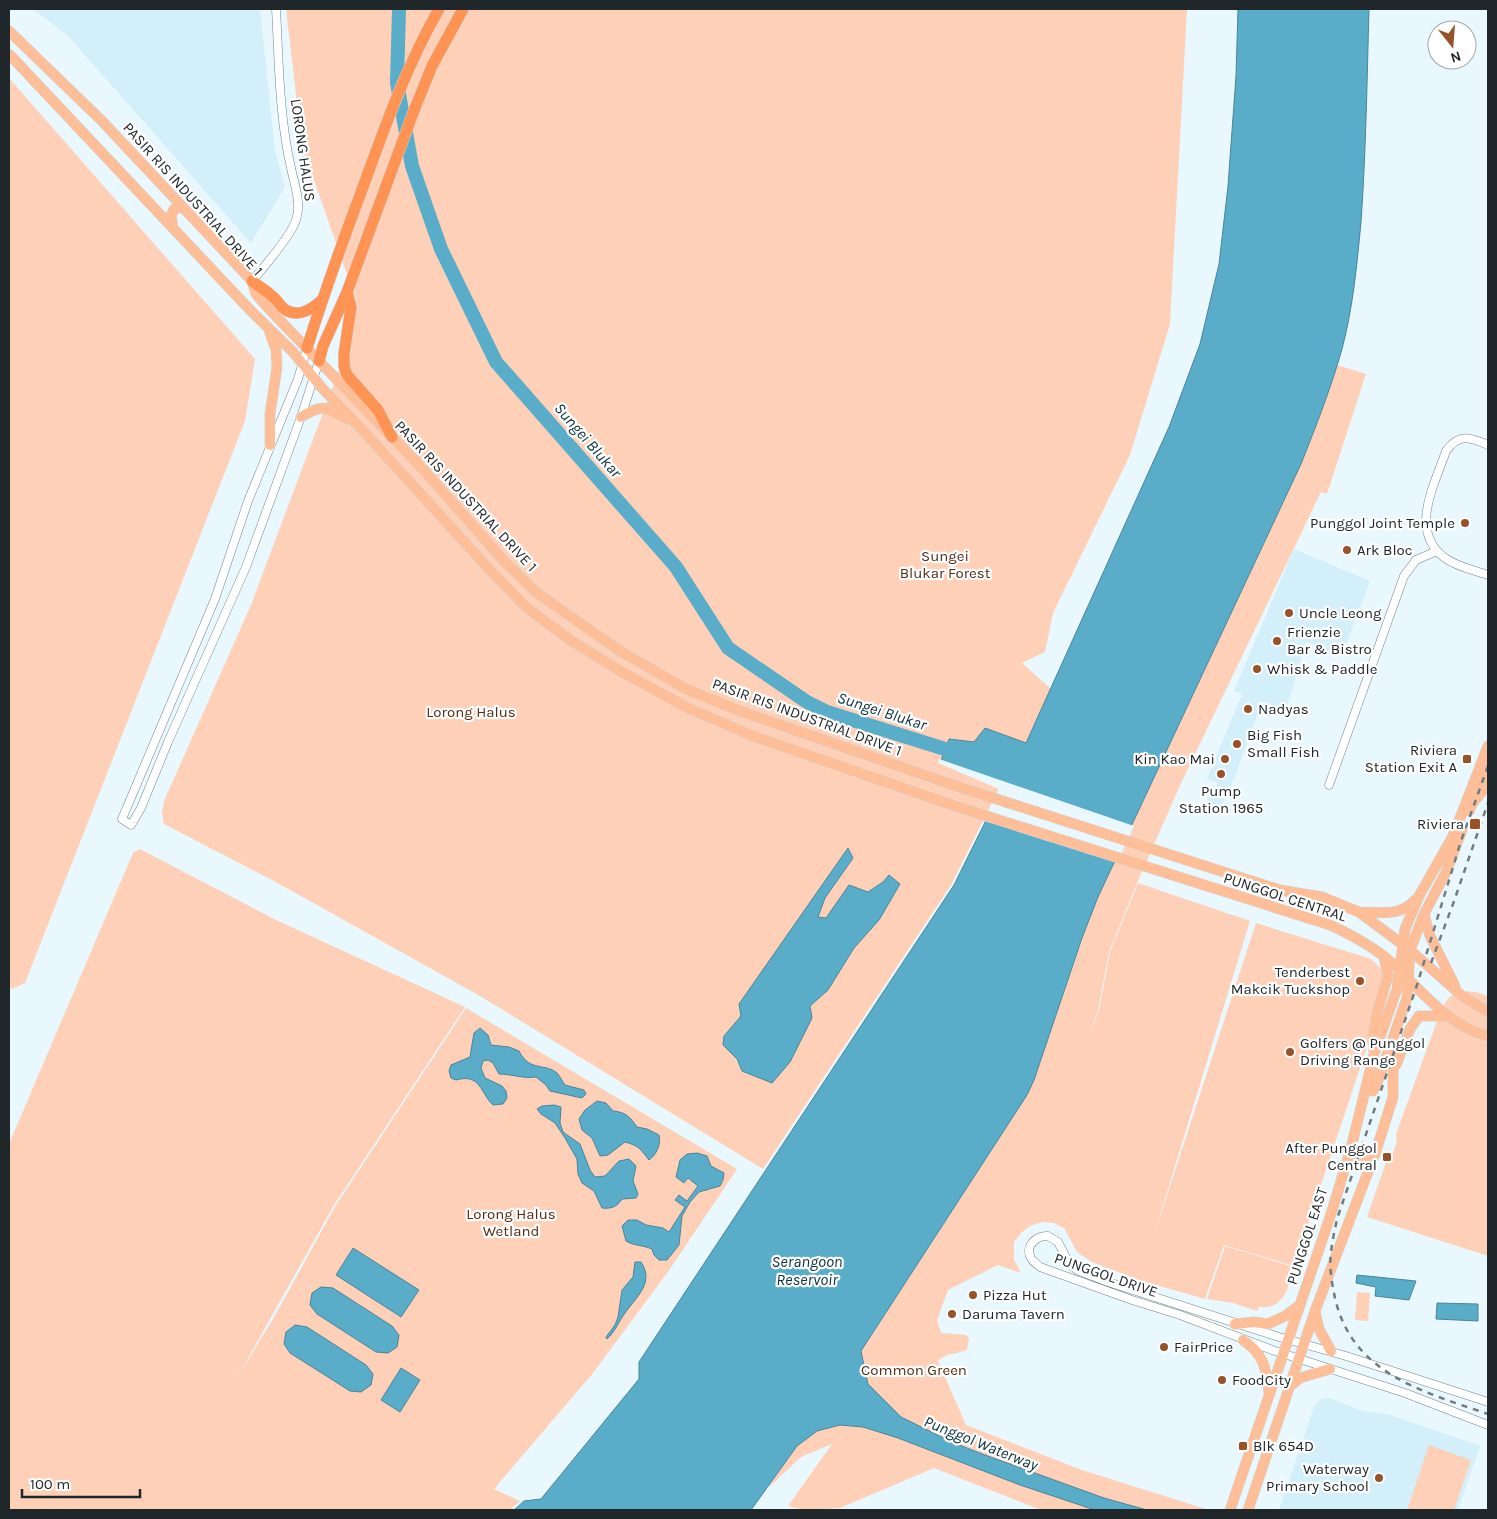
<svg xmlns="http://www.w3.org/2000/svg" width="1497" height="1519" font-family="Karla,sans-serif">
	<rect width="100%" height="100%" fill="#e9f8fe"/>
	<!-- built -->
	<path fill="#d3eff9" d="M33 9H260L275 151 285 187 251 243 68 36Z
		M1294 549 1370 581 1342 655 1306 642 1286 710 1256 699 1262 702 1235 776 1220 811 1206 805 1209 793 1218 783 1207 779 1242 694 1234 691Z
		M1329 1398 1363 1411 1388 1414 1480 1446 1458 1510H1279L1314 1407 1321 1399Z"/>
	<!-- green -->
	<path fill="#fed0b7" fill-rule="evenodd" d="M286 9H1187L1170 324 1130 455 1053 613 1045 652 1022 663 1051 689 1025 744 985 728 974 742 949 739 941 761 939 760 938 763 999 789 951 885 763 1169 480 996 274 881 164 824 162 813 164 801 251 605 349 343 356 300 302 146ZM849 848 853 858 825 898 818 917 826 918 849 885 868 893 883 882 900 884 879 920 854 948 828 990 810 1006 790 1062 742 1071 724 1036 741 1016Z
		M9 78 255 359 245 421 25 983 12 989 9 987Z
		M1337 365 1366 374 1327 494 1321 492 1182 781 1137 883 1109 952 1098 1010 1088 1039 1099 1010 1110 952 1138 883 1250 921 1152 1241 1256 923 1371 959 1384 972 1387 987 1294 1266 1224 1245 1205 1299 1139 1280 1092 1262 1077 1252 1064 1228 1054 1223 1042 1222 1030 1226 1022 1232 1014 1242V1259L1021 1273 998 1265 948 1290 937 1320 941 1333 966 1335 969 1338 967 1350C957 1354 945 1353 938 1361L966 1425 1082 1470 1209 1510H1041L934 1468 840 1508 806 1510 788 1506 832 1444 801 1457 768 1488 872 1335 1027 1095 1034 1080 1082 938 1098 897 1301 464 1329 390Z
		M140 849 274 919 465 1007 334 1205 238 1376 273 1319 336 1205 466 1008 737 1169 670 1269 593 1373 494 1489 520 1501 510 1510H9V1144L133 853Z
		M1461 991 1476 992 1488 996V1256L1367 1217 1386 1162C1392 1157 1399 1141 1396 1134L1441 1010 1448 998Z
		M1225 1246 1294 1267C1288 1288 1285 1309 1259 1307L1257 1311 1233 1303 1207 1299Z
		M1357 1292 1370 1293 1368 1321 1355 1320Z
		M1429 1445 1471 1460 1454 1510H1407Z"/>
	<!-- water -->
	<path fill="#5aadc9" stroke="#498599" d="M1238 9H1369C1367 80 1366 151 1361 222 1357 264 1353 308 1342 349 1331 388 1316 426 1301 464L1098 897 1082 938 1034 1080 1027 1095 861 1351 868 1384 901 1417 954 1443 985 1455 1104 1498 1147 1510H1095L1020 1485 898 1438 863 1427 840 1425 817 1431 797 1446 751 1510H514L524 1501 541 1499 639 1379V1362L954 885 1002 788 941 761 949 739 974 742 985 728 1026 743 1169 427 1200 344 1219 264 1228 186 1236 76Z
		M848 848 853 858 825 898 818 917 826 918 849 885 868 892 883 882 889 875 900 884 879 920 854 948 828 990 810 1006 812 1018 790 1062 772 1083 742 1071 737 1059 723 1045 724 1036 741 1016 739 1004Z
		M480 1028 488 1035 491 1045 509 1047 519 1051C530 1073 546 1062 558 1074 560 1077 563 1082 565 1085L584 1090 586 1094 582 1098 550 1091 546 1085 536 1077C523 1079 512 1074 499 1074L493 1063 488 1060 483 1061 481 1068 485 1078 502 1086 506 1091 507 1098 503 1104 493 1105C480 1093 481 1073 456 1080L451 1078 449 1071 451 1065 470 1057 474 1033Z
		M597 1101 606 1103 613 1111C626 1112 630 1117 637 1127L647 1129 659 1135C661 1145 657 1154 649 1160 640 1149 640 1146 625 1142L608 1155 600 1156 592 1138 582 1130 579 1119 585 1110Z
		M554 1105 561 1107 560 1123 563 1132 580 1144 590 1170 595 1177 605 1176 619 1161 629 1159 636 1166 633 1181 638 1194 636 1198 622 1199C617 1207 611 1209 602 1208L594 1191 582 1183 578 1174 577 1159 565 1138 555 1123 541 1114 537 1109 542 1106Z
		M697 1153 707 1156 711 1166 724 1173 723 1180 720 1186 699 1192 690 1202 682 1216 679 1245 667 1260H659L654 1255 652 1249C643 1245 634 1246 626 1241L622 1226 628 1220H637L646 1225 663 1228 669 1232 685 1207 675 1200 679 1195 687 1201 698 1186 688 1178 684 1183 676 1177 680 1160 687 1154Z
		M353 1248 419 1290 401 1317 336 1275Z
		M635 1262H641C655 1283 636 1297 625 1313 619 1321 615 1332 607 1339L606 1337 615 1325 618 1317 622 1290 633 1277Z
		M1357 1275 1416 1281 1409 1300 1375 1296 1376 1287 1356 1283Z
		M321 1287 333 1288 392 1326 399 1335 397 1347 388 1353 376 1352 317 1314 310 1305 312 1293Z
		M1437 1303 1478 1304V1321L1436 1319Z
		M295 1325 307 1327 366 1365 373 1374 371 1385 361 1392 350 1391 290 1353 284 1344 286 1332Z
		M401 1368 420 1380 400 1412 381 1400Z"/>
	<!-- pier -->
	<path fill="#e9f8fe" d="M939 759 1134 826 1118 861 985 818 999 789 940 763Z"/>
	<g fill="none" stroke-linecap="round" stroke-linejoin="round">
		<!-- river -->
		<path stroke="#5aadc9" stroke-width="14" d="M399 9 397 83 412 166 441 249 496 362 676 567 728 648 807 702 827 712 945 749"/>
		<defs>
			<path id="minor" d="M252 281C264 267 291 236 296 220 302 204 294 183 291 168 279 116 279 61 276 9
				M307 348 298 379 248 501 215 599 122 819 131 825 141 808 168 742 246 567 301 417 319 361
				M1488 445C1470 437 1459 433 1446 451 1435 484 1408 531 1445 558 1457 567 1474 570 1488 575
				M1329 785 1404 576 1416 560 1437 551
				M1488 1402 1346 1356 1279 1337 1108 1282 1077 1270 1069 1263 1058 1242 1048 1236C1037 1235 1024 1246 1031 1258 1033 1262 1037 1264 1040 1267L1132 1300 1180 1315 1275 1351 1405 1393 1488 1425"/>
			<path id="major" d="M9 31 102 121 252 281 256 294 269 309 419 465 505 562 537 593 620 651 686 689 740 711 956 786 1280 890 1322 897 1359 912 1410 950 1461 995 1488 1012
				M9 54 251 311 293 352 321 387 355 422 489 569 526 607 570 640 622 672 688 708 753 736 955 806 1330 925C1352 935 1374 947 1392 963 1420 989 1449 1027 1488 1036
				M173 227 171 216 174 209 182 207
				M269 330 276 350 277 367 270 414V445
				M301 417C325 403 324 407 348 419
				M1478 786 1488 769
				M1469 811 1472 804 1488 784
				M1359 912C1380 912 1400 917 1415 900
				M1424 914 1430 936 1455 986
				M1374 1051 1373 1037 1377 1013 1388 976 1384 956
				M1396 1065 1410 1029 1419 1016H1448
				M1367 1090 1373 1091 1376 1086 1390 1046
				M1351 1150V1160L1358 1165 1362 1164 1372 1155
				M1315 1311 1319 1329 1331 1351
				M1235 1324 1254 1322 1268 1324 1285 1316 1300 1305
				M1243 1340C1265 1355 1266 1369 1269 1393
				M1290 1386 1300 1378 1330 1369
				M1230 1510 1332 1211 1352 1144 1374 1054 1397 989 1405 929 1419 896 1453 836 1488 746
				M1248 1510 1315 1311 1376 1151 1393 1097V1038L1407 998 1410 950 1424 914 1446 872 1462 830"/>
			<path id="highway" d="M252 281C258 286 266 290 272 296 276 299 279 304 283 308 297 319 311 310 322 300
				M347 292 351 307 344 354V366L347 375 378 410 392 437
				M307 348C324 294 343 240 363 187 385 126 407 65 439 9
				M319 361 323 346 347 292 413 113 432 66 463 9"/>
		</defs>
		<!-- minor casing -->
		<use href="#minor" stroke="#72848b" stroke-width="9"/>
		<!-- major casing -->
		<use href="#major" stroke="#d2d4d4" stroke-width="11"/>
		<!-- highway casing -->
		<use href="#highway" stroke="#d2d4d4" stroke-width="12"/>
		<!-- minor -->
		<use href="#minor" stroke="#fff" stroke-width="8"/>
		<!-- major -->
		<use href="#major" stroke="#febe98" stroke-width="10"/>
		<!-- highway -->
		<use href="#highway" stroke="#fe9353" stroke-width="11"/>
		<!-- rail -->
		<path stroke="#717b80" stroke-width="2.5" stroke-dasharray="6 6" stroke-linecap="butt" d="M1488 766 1461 841 1417 985 1337 1219C1335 1230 1332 1241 1331 1253 1329 1268 1332 1284 1335 1298 1352 1374 1424 1392 1488 1414
			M1431 963 1453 904 1488 803"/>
	</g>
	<!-- markers -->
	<g fill="#975228" stroke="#fff" stroke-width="2">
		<circle cx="1465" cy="523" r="5"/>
		<circle cx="1347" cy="550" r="5"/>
		<circle cx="1289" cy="613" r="5"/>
		<circle cx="1277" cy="641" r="5"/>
		<circle cx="1257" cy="669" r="5"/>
		<circle cx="1248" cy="709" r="5"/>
		<circle cx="1237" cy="744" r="5"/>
		<circle cx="1225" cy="759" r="5"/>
		<rect x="1462" y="754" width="10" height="10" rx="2.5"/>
		<circle cx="1221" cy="774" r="5"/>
		<rect x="1469" y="818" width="12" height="12" rx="2.5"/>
		<circle cx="1360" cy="981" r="5"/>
		<circle cx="1290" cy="1052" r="5"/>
		<rect x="1382" y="1152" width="10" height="10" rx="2.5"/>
		<circle cx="973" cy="1295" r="5"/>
		<circle cx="952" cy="1314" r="5"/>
		<circle cx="1164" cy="1347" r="5"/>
		<circle cx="1222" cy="1380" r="5"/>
		<rect x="1238" y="1441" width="10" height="10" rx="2.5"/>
		<circle cx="1379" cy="1478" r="5"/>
	</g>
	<g text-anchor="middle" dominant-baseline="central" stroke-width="4.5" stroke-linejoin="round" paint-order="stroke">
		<!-- street labels -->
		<g font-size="15" fill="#20272a" stroke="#fff">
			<text transform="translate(303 150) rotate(82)">LORONG HALUS</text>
			<text transform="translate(193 199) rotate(48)">PASIR RIS INDUSTRIAL DRIVE 1</text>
			<text transform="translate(466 496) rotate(47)">PASIR RIS INDUSTRIAL DRIVE 1</text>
			<text transform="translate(807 717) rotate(20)">PASIR RIS INDUSTRIAL DRIVE 1</text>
			<text transform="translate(1285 897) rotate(18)">PUNGGOL CENTRAL</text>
			<text transform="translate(1307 1236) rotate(-72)">PUNGGOL EAST</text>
			<text transform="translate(1106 1275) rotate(19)">PUNGGOL DRIVE</text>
		</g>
		<!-- poi labels -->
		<g font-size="15" fill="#20272a" stroke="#fff" text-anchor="start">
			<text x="1455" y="523" text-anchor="end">Punggol Joint Temple</text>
			<text x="1357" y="550">Ark Bloc</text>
			<text x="1299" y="613">Uncle Leong</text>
			<text x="1287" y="632">Frienzie<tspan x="1287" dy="17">Bar &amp; Bistro</tspan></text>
			<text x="1267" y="669">Whisk &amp; Paddle</text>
			<text x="1258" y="709">Nadyas</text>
			<text x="1247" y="735">Big Fish<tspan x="1247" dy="17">Small Fish</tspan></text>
			<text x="1457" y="750" text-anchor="end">Riviera<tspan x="1457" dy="17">Station Exit A</tspan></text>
			<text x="1215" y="759" text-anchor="end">Kin Kao Mai</text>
			<text x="1221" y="791" text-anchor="middle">Pump<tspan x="1221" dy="17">Station 1965</tspan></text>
			<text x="1464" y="824" text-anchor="end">Riviera</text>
			<text x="1350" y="972" text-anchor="end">Tenderbest<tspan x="1350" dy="17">Makcik Tuckshop</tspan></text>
			<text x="1300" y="1043">Golfers @ Punggol<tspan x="1300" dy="17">Driving Range</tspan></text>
			<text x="1377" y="1148" text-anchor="end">After Punggol<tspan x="1377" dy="17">Central</tspan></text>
			<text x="983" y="1295">Pizza Hut</text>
			<text x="962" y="1314">Daruma Tavern</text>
			<text x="1174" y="1347">FairPrice</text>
			<text x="1232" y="1380">FoodCity</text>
			<text x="1253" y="1446">Blk 654D</text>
			<text x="1369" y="1469" text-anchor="end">Waterway<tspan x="1369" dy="17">Primary School</tspan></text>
		</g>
		<!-- park labels -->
		<g font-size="15" fill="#552b11" stroke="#fff">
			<text x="945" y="556">Sungei<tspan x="945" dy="17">Blukar Forest</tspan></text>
			<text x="471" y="712">Lorong Halus</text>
			<text x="511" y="1214">Lorong Halus<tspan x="511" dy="17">Wetland</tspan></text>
			<text x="914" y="1370">Common Green</text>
		</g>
		<!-- water labels -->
		<g font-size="16" font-style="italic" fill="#08303c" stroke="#fff">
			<text transform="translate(588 440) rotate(49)">Sungei Blukar</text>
			<text transform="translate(882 711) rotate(18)">Sungei Blukar</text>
			<text x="807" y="1261">Serangoon<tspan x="807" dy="18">Reservoir</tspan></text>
			<text transform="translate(981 1443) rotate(22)">Punggol Waterway</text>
		</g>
	</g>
	<!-- border -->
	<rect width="1497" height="1519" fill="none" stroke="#20272a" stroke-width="20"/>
	<!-- north arrow -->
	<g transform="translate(1452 45) rotate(163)"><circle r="24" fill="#ffffff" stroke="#a6a9aa"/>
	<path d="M0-4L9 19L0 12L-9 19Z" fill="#975228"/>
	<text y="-8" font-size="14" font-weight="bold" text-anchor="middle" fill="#20272a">N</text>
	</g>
	<!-- scale -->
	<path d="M22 1489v8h118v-8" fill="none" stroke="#20272a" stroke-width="2.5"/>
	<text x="30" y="1489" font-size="15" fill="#20272a" stroke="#ffffff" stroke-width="4" paint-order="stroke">100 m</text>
</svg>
